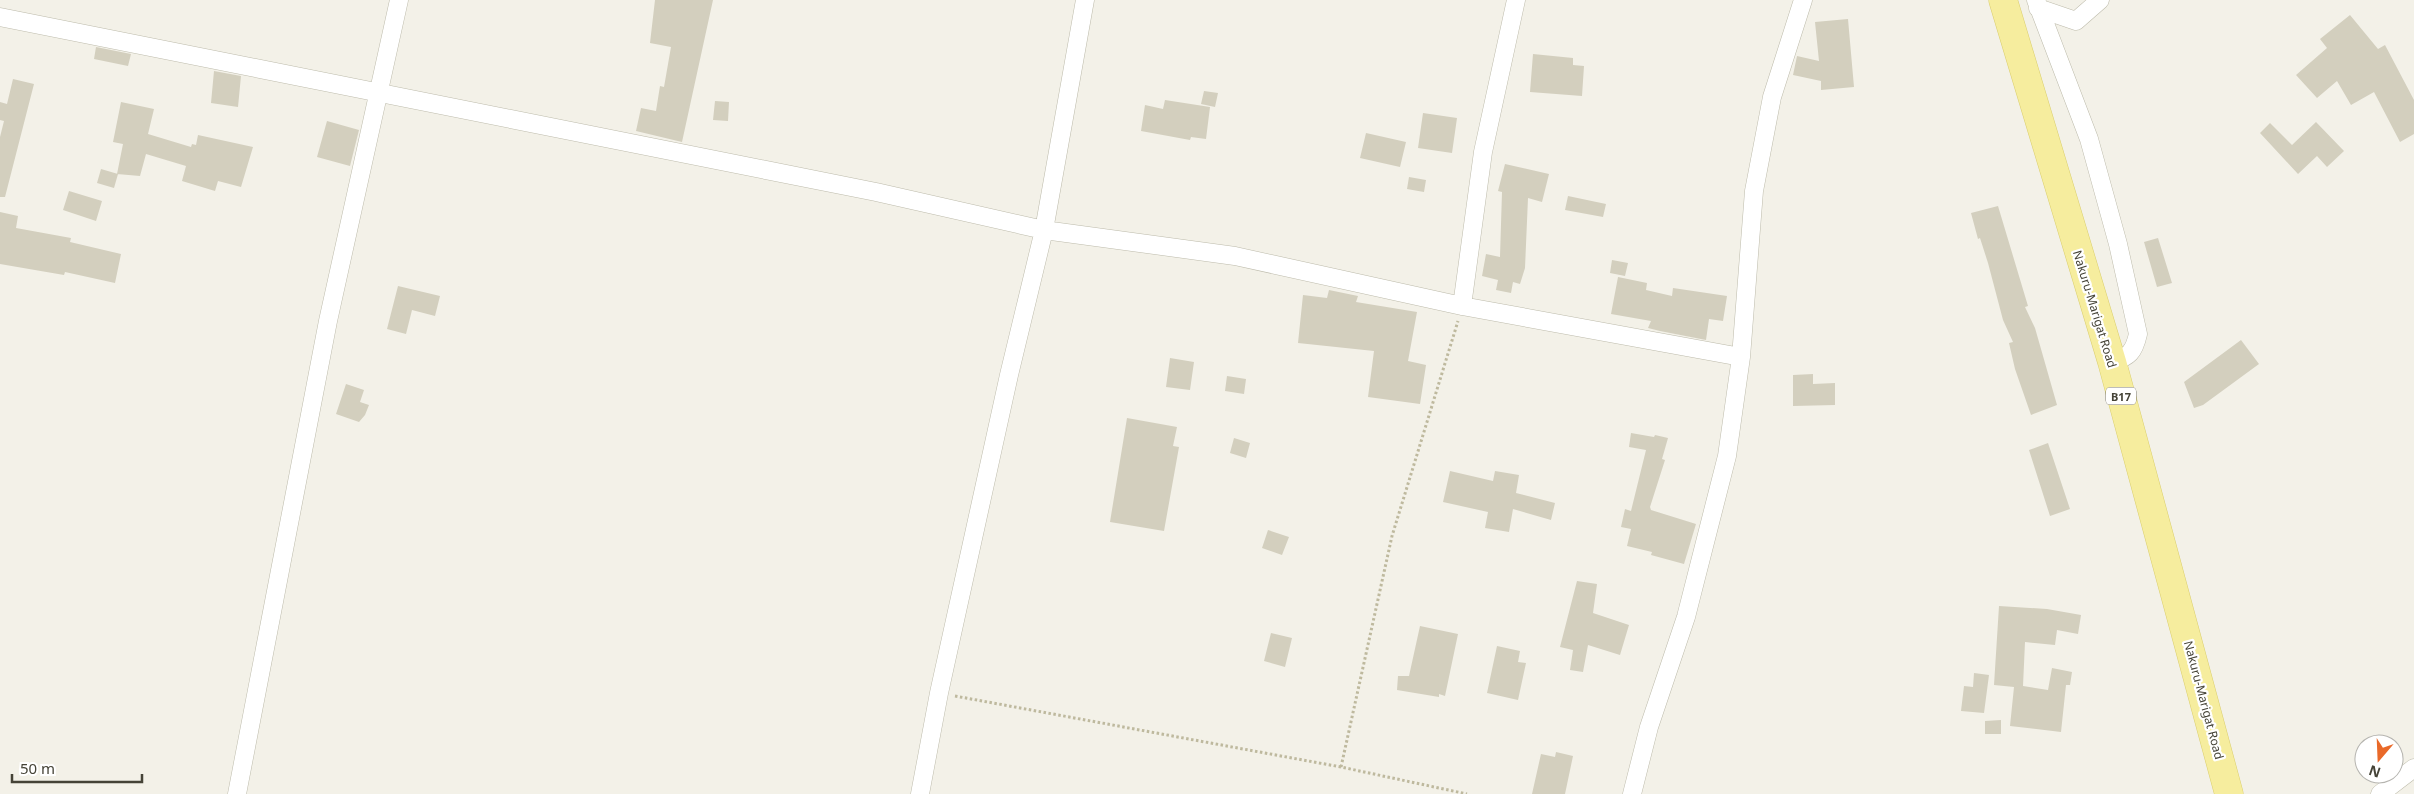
<svg xmlns="http://www.w3.org/2000/svg" width="2414" height="794" font-family="'Noto Sans',sans-serif">
	<rect width="100%" height="100%" fill="#f3f1e8"/>
	<!-- building -->
	<path fill="#d3cfbe" d="M655 0H713L682 142 636 131 641 108 656 111 660 86 664 87 671 47 650 43Z
		M2350 15 2378 49 2385 45 2414 100V134L2400 142 2374 92 2351 105 2337 81 2317 98 2296 75 2327 48 2320 39Z
		M1848 19 1854 87 1821 90V81L1793 75 1797 56 1819 61 1815 22Z
		M96 47 131 54 128 66 94 59Z
		M1533 54 1573 58V65L1584 66 1582 96 1530 92Z
		M214 71 241 76 238 107 211 103Z
		M13 79 34 84 5 197H0V137L4 121 0 120V102L7 104Z
		M1204 91 1218 93 1215 107 1201 104Z
		M1165 100 1210 107 1206 139 1191 137 1190 140 1141 131 1145 105 1163 109Z
		M715 101 729 102 728 121 713 120Z
		M121 102 154 109 148 134 191 147 192 144 196 145 198 135 253 147 241 187 218 181 215 191 182 181 186 166 146 154 140 176 117 174 123 144 113 142Z
		M1423 113 1457 118 1452 153 1418 148Z
		M327 121 359 130 350 166 317 157Z
		M2316 122 2344 151 2327 167 2317 156 2298 174 2260 133 2270 123 2292 145Z
		M1366 133 1406 142 1400 167 1360 158Z
		M1505 164 1549 174 1542 202 1528 198 1525 268 1520 284 1513 282 1511 293 1496 290 1498 280 1482 276 1486 254 1500 257 1502 192 1498 191Z
		M101 169 118 174 114 188 97 183Z
		M1409 177 1426 180 1424 192 1407 189Z
		M69 191 102 201 96 221 63 210Z
		M1568 196 1606 204 1603 217 1565 210Z
		M1998 206 2028 306 2025 307 2035 328 2057 405 2031 415 2015 369 2009 343 2013 342 2003 320 1988 263 1980 238 1978 239 1971 213Z
		M0 212 18 216 16 228 71 238 70 242 121 254 115 283 65 272 64 275 0 264Z
		M2158 238 2172 283 2157 287 2144 242Z
		M1612 260 1628 263 1625 276 1610 273Z
		M1618 277 1647 283 1646 290 1672 296 1673 288 1727 296 1723 321 1709 319 1706 340 1660 331 1648 328 1651 321 1611 314Z
		M398 286 440 296 435 316 412 310 406 334 387 329Z
		M1329 290 1358 296 1356 302 1417 312 1408 361 1426 365 1420 404 1368 397 1374 351 1298 343 1303 295 1327 298Z
		M2241 340 2259 364 2203 405 2194 408 2184 382Z
		M1170 358 1194 362 1190 390 1166 387Z
		M1813 374V384L1835 383V405L1793 406V375Z
		M1227 376 1246 379 1244 394 1225 391Z
		M346 384 364 390 360 402 369 405 365 415 359 422 336 414Z
		M1127 418 1177 427 1173 446 1179 447 1164 531 1110 522Z
		M1631 433 1654 437 1655 435 1668 438 1662 459 1665 460 1650 507 1651 510 1696 524 1684 564 1651 555 1652 552 1627 546 1631 529 1621 527 1625 509 1631 511 1646 450 1629 447Z
		M1234 438 1250 443 1246 458 1230 453Z
		M2048 443 2070 509 2050 516 2029 450Z
		M1450 471 1493 481 1495 471 1519 475 1516 493 1555 503 1551 520 1513 509 1509 532 1485 528 1488 512 1443 502Z
		M1268 530 1289 537 1282 555 1262 548Z
		M1577 581 1597 584 1593 613 1629 625 1620 655 1588 645 1583 672 1570 670 1573 650 1560 647Z
		M1999 606 2047 609 2081 615 2078 634 2057 630 2055 645 2025 642 2023 686 2048 690 2052 668 2072 672 2070 685H2066L2061 732 2010 726 2014 687 1994 685Z
		M1420 626 1458 634 1445 696 1439 694V697L1397 690 1398 676H1409Z
		M1271 633 1292 638 1285 667 1264 661Z
		M1497 646 1520 651 1518 662 1526 663 1518 700 1487 693Z
		M1974 673 1989 675 1984 713 1961 711 1964 686 1973 687Z
		M2001 720V734H1985V721Z
		M1556 752 1573 756 1565 794H1532L1541 754 1555 757Z"/>
	<g fill="none" stroke-linecap="round" stroke-linejoin="round">
		<defs>
			<path id="minor" d="M2036 0 2089 139 2118 244 2138 334C2134 352 2129 357 2112 362
				M2038 8 2076 21 2100 0
				M0 17 876 192 1044 230 1235 256 1462 306 1741 357
				M1462 306 1483 152 1516 0
				M237 794 328 321 399 0
				M920 794 939 693 1009 375 1044 230 1085 0
				M1632 794 1649 727 1686 617 1727 456 1741 357 1754 191 1772 97 1803 0
				M2380 794 2414 768"/>
			<path id="primary" d="M2003 0 2112 362 2229 794"/>
		</defs>
		<!-- minor casing -->
		<use href="#minor" stroke="#bdbbab" stroke-width="19"/>
		<!-- primary casing -->
		<use href="#primary" stroke="#dace6e" stroke-width="29"/>
		<!-- path -->
		<path stroke="#beb99e" stroke-width="3" stroke-dasharray="2.5 2.5" stroke-linecap="butt" d="M955 696 1341 767 1467 794
			M1341 767 1392 536 1458 321"/>
		<!-- minor -->
		<use href="#minor" stroke="#fff" stroke-width="18"/>
		<!-- primary -->
		<use href="#primary" stroke="#f6ed9e" stroke-width="28"/>
	</g>
	<g text-anchor="middle" dominant-baseline="central" stroke-width="4.5" stroke-linejoin="round" paint-order="stroke">
		<!-- shield labels -->
		<rect fill="#fff" stroke="#7d7b73" stroke-width="1" x="2106" y="387.5" width="30" height="17" rx="4"/>
		<g font-size="11" font-weight="bold" fill="#454337">
			<text x="2121" y="396">B17</text>
		</g>
		<!-- street labels -->
		<g font-size="12" fill="#454337" stroke="#fff">
			<text transform="translate(2095 309) rotate(73)">Nakuru-Marigat Road</text>
			<text transform="translate(2204 700) rotate(75)">Nakuru-Marigat Road</text>
		</g>
	</g>
	<!-- north arrow -->
	<g transform="translate(2379 759) rotate(199)"><circle r="24" fill="#ffffff" stroke="#b5b4af"/>
	<path d="M0-4L9 19L0 12L-9 19Z" fill="#e96929"/>
	<text y="-8" font-size="14" font-weight="bold" text-anchor="middle" fill="#454337">N</text>
	</g>
	<!-- scale -->
	<path d="M12 774v8h130v-8" fill="none" stroke="#454337" stroke-width="2.5"/>
	<text x="20" y="774" font-size="15" fill="#454337" stroke="#ffffff" stroke-width="4" paint-order="stroke">50 m</text>
</svg>
